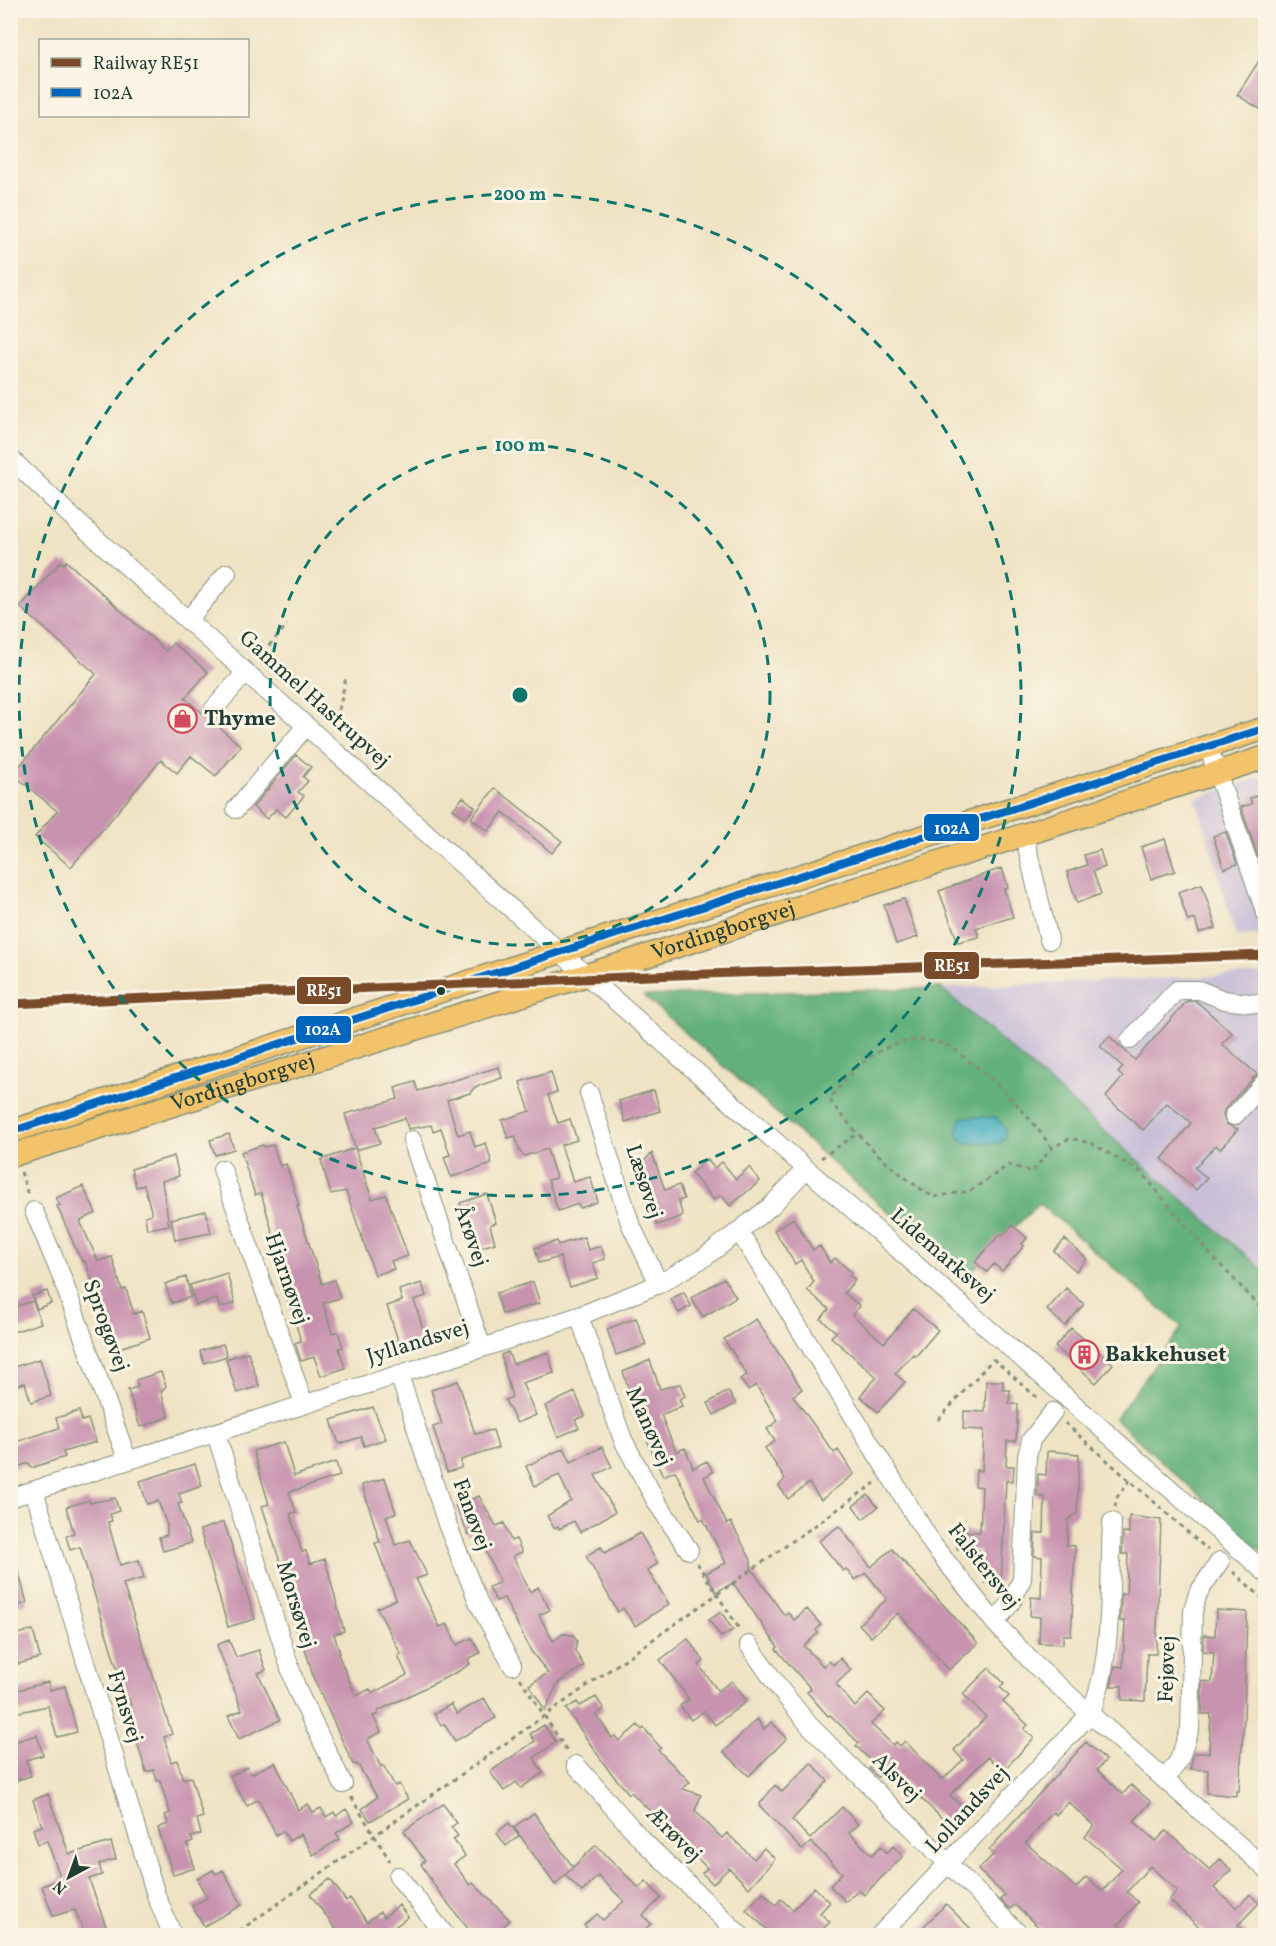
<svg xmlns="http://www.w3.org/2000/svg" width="1276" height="1946" font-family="Vollkorn,serif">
	<rect width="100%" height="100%" fill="#fcf5e5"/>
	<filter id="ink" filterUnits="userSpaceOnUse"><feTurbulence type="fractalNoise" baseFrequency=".0167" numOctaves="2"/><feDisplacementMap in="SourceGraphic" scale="12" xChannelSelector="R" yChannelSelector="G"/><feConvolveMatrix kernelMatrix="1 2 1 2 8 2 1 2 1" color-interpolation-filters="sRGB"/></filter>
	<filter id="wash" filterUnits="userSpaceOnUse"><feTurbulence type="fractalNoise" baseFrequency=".008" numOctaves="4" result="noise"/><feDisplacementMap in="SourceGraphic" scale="24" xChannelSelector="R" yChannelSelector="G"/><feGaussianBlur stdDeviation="1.35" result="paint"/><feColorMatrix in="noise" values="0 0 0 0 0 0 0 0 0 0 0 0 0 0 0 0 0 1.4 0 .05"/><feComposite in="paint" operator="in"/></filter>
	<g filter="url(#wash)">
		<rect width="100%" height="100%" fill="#efe3c4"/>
		<!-- industrial -->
		<path fill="#c9bfd8" d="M1265 776V935L1236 936 1196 798Z
			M1265 974V1272L941 988Z"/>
		<!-- forest -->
		<path fill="#62b07a" stroke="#407657" stroke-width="1.5" d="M941 988 1265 1272V1555L1115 1419 1182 1327 1039 1203 964 1279 644 996Z"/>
		<!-- water -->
		<path fill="#40acbf" stroke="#30747a" stroke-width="1.5" d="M963 1117H996L1005 1129 1006 1136 1000 1143H964L957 1134 959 1123Z"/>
		<g id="blocks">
			<!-- building -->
			<path fill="#c793af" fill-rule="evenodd" d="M1266 50V113L1237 95Z
				M61 561 64 564 66 561 166 651 173 643 208 672 185 698 241 746 216 776 191 756 177 773 161 760 71 867 35 837 57 811 13 774 96 674 20 607Z
				M296 755 311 767 303 777 308 781 298 792 304 796 286 817 276 809 267 819 253 807Z
				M495 788 562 841 552 853 503 812 488 831 471 818Z
				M1266 793V855L1258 857 1241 807 1252 804 1250 798Z
				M463 797 475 807 466 818 453 809Z
				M1226 832 1237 864 1224 869 1213 836Z
				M1165 839 1175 871 1151 879 1141 847Z
				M1100 850 1105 867 1093 871 1101 894 1077 903 1067 872 1087 865 1084 855Z
				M1002 868 1008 888 1004 889 1013 917 976 928 979 937 958 942 939 891Z
				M1202 884 1216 928 1199 933 1195 919 1188 921 1178 892Z
				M904 899 918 937 896 944 884 905Z
				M1187 1001H1196L1232 1033 1222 1044 1257 1074 1225 1109 1223 1114 1226 1124 1238 1129 1220 1149 1216 1145 1195 1168 1207 1178 1196 1190 1162 1159 1191 1123 1167 1103 1143 1130 1106 1097 1123 1077 1118 1073 1123 1067 1100 1046 1109 1036 1135 1060Z
				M499 1067 502 1078 475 1087 470 1093 447 1100 458 1135 470 1131 475 1147 486 1143 492 1164 451 1177 444 1157 450 1155 441 1128 433 1131 431 1125 408 1129 405 1118 375 1127 380 1143 356 1150 345 1114 398 1099 395 1088 415 1082 418 1091Z
				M551 1072 557 1092 548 1095 558 1123 570 1119 577 1140 561 1145 573 1182 590 1177 597 1198V1202L580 1208 578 1204 558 1211 548 1180 556 1178 547 1149 525 1156 520 1152 515 1136 508 1138 502 1120 530 1111 520 1082Z
				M654 1090 660 1111 625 1122 619 1101Z
				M229 1134 234 1149 215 1155 210 1140Z
				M263 1145 264 1147 273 1145 280 1166 286 1164 299 1206H297L322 1284 334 1280 340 1298 323 1303 332 1333 338 1332 343 1347 339 1348 345 1368 321 1376 314 1357 301 1361 295 1343 301 1341 271 1242 275 1241 261 1193 255 1195 241 1152Z
				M355 1148 372 1199 386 1195 408 1256 391 1261 394 1269 375 1275 346 1191 331 1194 321 1160Z
				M652 1153 665 1190 679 1185 684 1199 678 1201 683 1216 657 1225 637 1168Z
				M174 1156 179 1176 162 1181 169 1225 147 1229 145 1216 152 1214 144 1185 136 1187 131 1169Z
				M707 1159 714 1168 722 1162 736 1179 749 1167 760 1181 730 1206 721 1195 714 1200 691 1173Z
				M83 1186 96 1213 80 1221 98 1261 112 1257 122 1290 126 1289 134 1314 142 1311 150 1338 116 1349 85 1261 83 1262 79 1256 57 1206 60 1205 56 1198Z
				M487 1194 496 1223 490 1225 495 1243 473 1250 460 1203Z
				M206 1211 211 1233 175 1240 171 1219Z
				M793 1218 813 1250 820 1246 830 1263 835 1258 852 1273 849 1275 855 1280 844 1293 860 1306 852 1315 884 1343 913 1309 938 1330 916 1356 913 1354 895 1374 905 1382 878 1412 860 1396 877 1377 831 1337 836 1332 821 1319 829 1309 807 1290 814 1282 801 1260 795 1264 774 1230Z
				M1012 1225 1027 1238 1022 1244 1024 1246 1002 1271 994 1264 987 1272 975 1262 1000 1234 1002 1236Z
				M584 1237 588 1250 601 1246 605 1259 593 1263 598 1278 570 1287 560 1257 539 1263 535 1248 557 1241 558 1245Z
				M1065 1239 1087 1259 1076 1271 1054 1251Z
				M227 1273 235 1303 220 1308 217 1299 196 1305 190 1285Z
				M186 1277 191 1297 172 1303 165 1284Z
				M724 1278 736 1297 703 1317 691 1298Z
				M533 1282 540 1303 502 1314 496 1293Z
				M422 1283 426 1296 414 1300 427 1342 401 1350 387 1306 402 1301 399 1290Z
				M1066 1288 1084 1304 1065 1326 1047 1310Z
				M47 1291 51 1303 37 1309 32 1296Z
				M684 1292 691 1306 679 1313 671 1299Z
				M33 1301 41 1323 10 1333V1308Z
				M636 1318 646 1345 616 1355 607 1329Z
				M756 1319 802 1389 793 1396 834 1453 838 1450 854 1474 821 1500 809 1483 788 1499 779 1486 785 1479 765 1448 775 1441 767 1429 778 1421 756 1385 748 1390 740 1379 747 1375 724 1339Z
				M1071 1328 1113 1364 1096 1383 1055 1347Z
				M223 1344 227 1356 204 1363 200 1351Z
				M248 1352 259 1386 237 1393 226 1359Z
				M508 1352 513 1364 548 1352 554 1373 522 1383 536 1415 517 1423 505 1400 512 1397 501 1355Z
				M40 1359 51 1396 31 1402 25 1383 10 1387V1368Z
				M650 1360 660 1389 680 1384 685 1396 679 1399 682 1406 661 1415 676 1452 685 1448 693 1468 707 1461 713 1472 704 1477 727 1524 731 1522 751 1560V1568L784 1615 788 1612 794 1620 807 1609 821 1625 816 1630 818 1633 804 1646 823 1666 829 1661 833 1665 840 1658 851 1670 836 1684 855 1707 868 1694 885 1711 871 1724 893 1745 896 1742 900 1746 905 1741 942 1780 963 1760 954 1750 986 1717 963 1694 989 1668 1004 1683 1000 1687 1009 1696 1003 1702 1028 1725 1024 1729 1034 1738 1003 1771 988 1757 950 1795 965 1810 949 1825 889 1768 878 1777 869 1769 874 1764 856 1746 859 1743 830 1715 828 1716 807 1692 811 1689 776 1649 778 1647 733 1583 716 1592 706 1573 726 1563 703 1519 700 1520 675 1471 663 1476 642 1429 623 1372Z
				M161 1372 166 1386 161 1392 169 1417 140 1427 128 1390 138 1387 136 1380Z
				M458 1381 475 1434 493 1430 498 1448 461 1460V1468L447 1472 433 1427 442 1424 431 1390Z
				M986 1381H1003V1390H1010L1009 1404H1018L1016 1441H1007L1006 1466H1014L1013 1481H1006L1001 1583H985L986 1573 978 1572 979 1550 957 1549 958 1531 980 1532 982 1487 975 1486 976 1470 982 1471 984 1430 963 1429 964 1411 985 1412Z
				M728 1391 736 1404 714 1415 708 1403Z
				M575 1392 585 1416 575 1420 579 1428 558 1437 545 1406Z
				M373 1407 386 1439 364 1446 361 1437 339 1444 331 1420Z
				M79 1411 82 1421 88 1419 96 1442 63 1452 65 1457 31 1468 29 1463 10 1469V1444L59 1428 56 1418Z
				M284 1442 294 1476 336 1462 340 1476 289 1492 296 1512 290 1514 302 1552 306 1551 310 1564 325 1559 344 1631 334 1634 340 1653 338 1654 356 1696 370 1689 373 1693 407 1675 398 1656 401 1654 377 1608 396 1599 375 1543 380 1542 362 1485 385 1478 396 1513 386 1516 395 1545 410 1540 427 1575 416 1579 440 1627 447 1624 457 1645 472 1638 480 1653 468 1659 470 1664 459 1671 378 1711 379 1714 373 1716 381 1732 367 1739 381 1767 383 1765 395 1786 399 1784 408 1799 370 1821 362 1809 377 1797 358 1765 353 1764 314 1679 298 1625 300 1624 262 1506 269 1504 253 1451Z
				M602 1447 612 1467 595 1475 615 1512 580 1532 574 1521 559 1529 558 1526 554 1528 547 1516 571 1501 559 1475 535 1486 526 1466 564 1448 571 1462Z
				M1049 1451 1079 1454 1077 1513 1068 1520 1067 1545 1075 1546 1072 1620 1071 1635H1063V1644L1039 1643 1040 1617 1030 1616 1031 1597 1041 1598 1042 1557 1034 1556 1035 1533H1044L1045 1497 1037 1496 1038 1474 1046 1475 1047 1452Z
				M195 1464 202 1486 179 1494 182 1503 178 1504 191 1543 163 1551 159 1537 167 1535V1525L158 1501 147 1504 140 1481Z
				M868 1495 878 1507 863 1519 853 1506Z
				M479 1496 496 1526 504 1523 511 1541 516 1539 522 1552 513 1556 530 1592 538 1587 550 1610 539 1615 553 1641 563 1634 573 1635 577 1641 575 1651 584 1666 558 1683 545 1710 529 1685 548 1673 531 1651 504 1598 496 1601 489 1587 500 1582 476 1531 468 1535 456 1506Z
				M115 1498 119 1511 110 1514 112 1521 108 1522 120 1565 139 1560 144 1578 123 1584 172 1734 164 1737 171 1762 177 1760 183 1779 191 1777 203 1817 197 1819 201 1834 191 1837 193 1842 187 1844 195 1868 173 1875 158 1828 168 1824 165 1815 170 1813 160 1780 157 1781 154 1770 146 1772 135 1735 139 1734 129 1699 120 1702 112 1677 119 1675 80 1547 70 1550 66 1536 74 1533 66 1507 89 1500 90 1503Z
				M1129 1516 1161 1520 1156 1654H1147L1145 1701 1122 1700V1686H1111L1115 1666 1123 1667 1125 1621H1120L1121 1594H1126L1128 1554H1122L1123 1533H1129Z
				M224 1522 255 1619 228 1627 200 1530Z
				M839 1526 871 1567 892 1549 978 1643 949 1670 898 1613 871 1637 859 1624 887 1599 866 1573 855 1580 846 1569 843 1571 819 1541Z
				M640 1533 658 1564 647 1570 669 1604 635 1626 623 1608 618 1612 586 1556 601 1547 605 1553Z
				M15 1559 27 1603 10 1607V1560Z
				M1216 1610 1247 1612 1244 1719 1239 1791H1236V1796L1207 1793 1208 1770 1190 1769 1194 1753H1209L1211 1714H1202V1681L1212 1682 1214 1652 1203 1651 1204 1635 1215 1636Z
				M721 1612 733 1630 721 1637 709 1620Z
				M33 1630 40 1658 18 1664 16 1656 10 1658V1636Z
				M688 1639 704 1661 699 1665 718 1691 732 1681 747 1701 715 1725 704 1711 691 1720 680 1706 689 1699 660 1660Z
				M229 1640 236 1657 259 1650 266 1670 258 1673 280 1720 239 1739 228 1716 242 1710 217 1645Z
				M48 1682 50 1690 65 1686 77 1732 57 1737 48 1706 10 1714V1692Z
				M596 1697 604 1709 596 1715 612 1738 615 1736 619 1741 638 1725 642 1730 644 1728 661 1748 658 1750 690 1782 683 1789 701 1795 695 1811 722 1838 727 1833 754 1859 764 1848 775 1859 749 1888 729 1868 713 1884 702 1873 707 1868 631 1792 629 1794 607 1768 566 1709 577 1702 580 1706Z
				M484 1698 496 1718 455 1741 444 1724 441 1725 434 1714 451 1704 457 1714Z
				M757 1719 764 1729 771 1722 787 1738 749 1776 724 1752Z
				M544 1725 556 1742 534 1758 543 1773 521 1788 516 1782 504 1791 490 1772 535 1741 530 1734Z
				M37 1735 43 1755 26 1760 31 1776 13 1781 10 1743Z
				M1086 1742 1106 1760 1097 1770 1123 1794 1131 1785 1151 1802 1134 1821 1156 1841 1166 1831 1210 1870 1220 1859 1231 1870 1214 1888 1237 1908 1250 1894 1259 1903 1238 1925 1250 1935H1208L1169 1900 1177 1891 1150 1866 1127 1892 1138 1902 1118 1925 1130 1935H1047L1015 1905 1010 1909 1000 1900 1005 1895 978 1870 994 1854 989 1850ZM1068 1802 1094 1826 1085 1837 1122 1869 1103 1891 1086 1877 1076 1888 1026 1843 1053 1812 1056 1815Z
				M275 1762 298 1810 308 1804 313 1812 321 1808 326 1817 334 1812 336 1816 346 1809 354 1822 336 1833 340 1839 313 1855 301 1834 289 1841 283 1831 276 1835 258 1799 247 1806 230 1776 247 1767 251 1774Z
				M811 1763 828 1781 792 1820 810 1839 842 1807 858 1824 849 1833 872 1855 881 1846 887 1853 893 1846 903 1856 864 1895 859 1890 846 1902 830 1886 842 1873 811 1842 802 1850 759 1805 775 1785 782 1792Z
				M48 1794 69 1854 111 1842 116 1859 99 1864 102 1875 89 1879 109 1935H85L75 1910 53 1916 42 1886 61 1879 47 1841 38 1844 33 1829 42 1826 33 1800Z
				M443 1804 457 1823 451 1827 458 1836 453 1839 465 1856 454 1864 470 1885 473 1883 510 1920 494 1935H473L436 1888 421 1864 425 1861 404 1831Z
				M534 1813 573 1867 555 1885 514 1827Z
				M509 1823 519 1836 506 1846 497 1833Z
				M596 1845 639 1888 646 1881 661 1898 643 1915 651 1924 638 1935H593L584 1925 597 1914 603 1920 624 1901 598 1876 582 1892 565 1875Z
				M213 1870 216 1874 223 1870 242 1905 204 1926 192 1906 207 1898 197 1879Z
				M330 1879 346 1901 350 1898 367 1922 380 1912 384 1917 399 1905 408 1917 384 1935H340L310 1894Z
				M814 1887 830 1902 820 1913 830 1922 823 1929 830 1935H773L746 1910 763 1892 776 1905 781 1899 793 1910Z
				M946 1904 977 1935H915Z"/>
		</g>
	</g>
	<g filter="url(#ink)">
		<use href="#blocks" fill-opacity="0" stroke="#87907c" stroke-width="1.5"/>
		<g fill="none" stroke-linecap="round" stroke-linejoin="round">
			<defs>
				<path id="minor" d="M10 458 74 519 560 952 1266 1573
					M188 620 227 573
					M213 710 246 672
					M1208 746 1266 914
					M236 809 306 726
					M1024 835 1049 940
					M1130 1040 1177 990H1199L1224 1000 1266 1005
					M589 1093 630 1223 659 1284
					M1234 1116 1266 1081
					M412 1140 482 1348
					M222 1169 304 1404
					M34 1211 61 1275 127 1459
					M739 1231 933 1545 995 1623 1036 1666 1266 1869
					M579 1316 623 1440 657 1503 689 1550
					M399 1374 447 1524 479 1604 512 1665
					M216 1434 297 1690 343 1784
					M34 1490 156 1895 173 1936
					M10 1498 482 1348 579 1316 659 1284 705 1257 739 1231 771 1206 806 1169
					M995 1623 1012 1601 1022 1579 1027 1456 1031 1440 1053 1412
					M749 1645 779 1688 809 1725 1021 1936
					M576 1765 643 1841 741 1936
					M1165 1780 1179 1760 1190 1729 1193 1611 1198 1593 1220 1561
					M398 1876 446 1936
					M879 1936 1089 1715C1114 1666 1109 1579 1112 1522"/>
				<g id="major">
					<path d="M10 1132 560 952 1266 728"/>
					<path id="s1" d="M10 1156 587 975 1266 757"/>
				</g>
			</defs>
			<!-- minor casing -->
			<use href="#minor" stroke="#87907c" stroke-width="20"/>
			<!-- major casing -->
			<use href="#major" stroke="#87907c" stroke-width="25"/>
			<!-- path -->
			<path stroke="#87907c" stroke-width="3" stroke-dasharray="4.5 4.5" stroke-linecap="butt" d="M257 659 287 625
				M334 718 340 706 346 677
				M1052 1148C1028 1115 1003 1087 970 1062 963 1057 956 1049 948 1046 899 1026 855 1061 830 1100 859 1139 892 1171 933 1197L970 1191 1009 1165 1032 1172 1052 1148 1070 1138 1091 1143 1141 1172 1212 1256 1266 1313
				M821 1158 857 1134
				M21 1172 28 1195
				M993 1359 1040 1400
				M938 1420 993 1359
				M1065 1423 1208 1550
				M1115 1507 1117 1497 1130 1480
				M697 1563 740 1630
				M1233 1572 1266 1601
				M520 1678 567 1751
				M351 1797 390 1861
				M232 1936 875 1483"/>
			<!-- minor -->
			<use href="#minor" stroke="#fff" stroke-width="18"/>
			<!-- major -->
			<use href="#major" stroke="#f2c36a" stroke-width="22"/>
			<defs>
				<path id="bus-1" d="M10 1132 560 952 1266 728"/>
			</defs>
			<!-- bus-1 casing -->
			<use href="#bus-1" stroke="#fcf5e5" stroke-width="12"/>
			<!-- bus-1 -->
			<use href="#bus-1" stroke="#0065bd" stroke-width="8"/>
			<defs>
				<path id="rail-1" d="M10 1004 649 976 1266 955"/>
			</defs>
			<!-- rail-1 casing -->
			<use href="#rail-1" stroke="#fcf5e5" stroke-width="14"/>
			<!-- rail-1 -->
			<use href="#rail-1" stroke="#7a4b2a" stroke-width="9"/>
		</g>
	</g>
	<!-- distance rings -->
	<g fill="none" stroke="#0f766e" stroke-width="3" stroke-dasharray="10 8">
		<circle cx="520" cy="695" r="250"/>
		<circle cx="520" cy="695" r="501"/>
	</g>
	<!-- icons -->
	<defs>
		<symbol id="shop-ring" viewBox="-11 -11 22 22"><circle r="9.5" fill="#fcf5e5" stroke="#d1495b" stroke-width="1.5"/><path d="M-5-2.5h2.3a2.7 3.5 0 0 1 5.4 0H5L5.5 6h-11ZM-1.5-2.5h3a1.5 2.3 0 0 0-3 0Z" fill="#d1495b"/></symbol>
		<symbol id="building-ring" viewBox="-11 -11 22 22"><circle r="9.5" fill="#fcf5e5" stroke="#d1495b" stroke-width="1.5"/><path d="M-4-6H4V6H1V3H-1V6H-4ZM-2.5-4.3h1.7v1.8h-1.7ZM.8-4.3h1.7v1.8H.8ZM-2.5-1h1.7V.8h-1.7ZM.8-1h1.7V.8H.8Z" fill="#d1495b"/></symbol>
	</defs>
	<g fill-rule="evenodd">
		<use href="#shop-ring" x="166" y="702" width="33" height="33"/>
		<use href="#building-ring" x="1068" y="1338" width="33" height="33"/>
	</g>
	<!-- markers -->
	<circle fill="#1f3d34" stroke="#fcf5e5" stroke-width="2" cx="441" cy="991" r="5"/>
	<g text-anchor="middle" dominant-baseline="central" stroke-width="6" stroke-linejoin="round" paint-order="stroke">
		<!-- street labels -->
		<g font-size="22" fill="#1f3d34" stroke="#fcf5e5">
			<text transform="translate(314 700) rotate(42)">Gammel Hastrupvej</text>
			<text stroke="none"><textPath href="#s1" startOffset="748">Vordingborgvej</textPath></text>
			<text stroke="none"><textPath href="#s1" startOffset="244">Vordingborgvej</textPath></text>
			<text transform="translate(643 1182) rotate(72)">Læsøvej</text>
			<text transform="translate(470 1236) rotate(71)">Årøvej</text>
			<text transform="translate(942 1256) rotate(41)">Lidemarksvej</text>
			<text transform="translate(286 1279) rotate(71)">Hjarnøvej</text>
			<text transform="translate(105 1326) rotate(70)">Sprogøvej</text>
			<text transform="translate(418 1343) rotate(-17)">Jyllandsvej</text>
			<text transform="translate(648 1427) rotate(66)">Manøvej</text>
			<text transform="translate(471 1515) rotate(70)">Fanøvej</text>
			<text transform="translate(983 1567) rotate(52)">Falstersvej</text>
			<text transform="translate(295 1605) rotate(73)">Morsøvej</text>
			<text transform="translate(1168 1669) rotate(-88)">Fejøvej</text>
			<text transform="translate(124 1707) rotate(73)">Fynsvej</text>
			<text transform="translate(896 1778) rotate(45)">Alsvej</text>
			<text transform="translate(968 1810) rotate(-47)">Lollandsvej</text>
			<text transform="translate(673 1835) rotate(45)">Ærøvej</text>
		</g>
		<!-- poi labels -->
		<g font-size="22" font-weight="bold" fill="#1f3d34" stroke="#fcf5e5" text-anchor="start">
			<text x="204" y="719">Thyme</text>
			<text x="1105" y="1355">Bakkehuset</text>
		</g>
	</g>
	<circle cx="520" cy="695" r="9" fill="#0f766e" stroke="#fcf5e5" stroke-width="3"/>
	<g font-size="18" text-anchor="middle" font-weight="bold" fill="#0f766e" stroke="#fcf5e5" stroke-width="6" stroke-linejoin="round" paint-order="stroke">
		<text x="520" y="200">200 m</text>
		<text x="520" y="451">100 m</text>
	</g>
	<g stroke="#fcf5e5" stroke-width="2">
		<rect x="923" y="813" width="57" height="29" rx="6" fill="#0065bd"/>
		<rect x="923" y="951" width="57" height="29" rx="6" fill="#7a4b2a"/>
		<rect x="296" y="976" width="56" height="29" rx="6" fill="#7a4b2a"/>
		<rect x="295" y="1015" width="57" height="29" rx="6" fill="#0065bd"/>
	</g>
	<g font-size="16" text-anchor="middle" font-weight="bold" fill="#fff">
		<text x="952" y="834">102A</text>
		<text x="952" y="971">RE51</text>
		<text x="324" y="996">RE51</text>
		<text x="323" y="1035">102A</text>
	</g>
	<!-- margin -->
	<rect width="1276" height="1946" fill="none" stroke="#fcf5e5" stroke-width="36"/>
	<!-- legend -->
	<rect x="39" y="39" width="210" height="78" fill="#fcf5e5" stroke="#a4ab9e" stroke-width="1.5"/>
	<rect x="51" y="58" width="30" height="9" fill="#7a4b2a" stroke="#a4ab9e" stroke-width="1.5"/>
	<text x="93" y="69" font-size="18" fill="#1f3d34">Railway RE51</text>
	<rect x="51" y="88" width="30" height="9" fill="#0065bd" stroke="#a4ab9e" stroke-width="1.5"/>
	<text x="93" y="99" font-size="18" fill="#1f3d34">102A</text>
	<!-- north arrow -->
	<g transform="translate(69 1877) rotate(221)" stroke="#fcf5e5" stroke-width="4.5" paint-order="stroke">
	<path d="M0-4.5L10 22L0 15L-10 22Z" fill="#1f3d34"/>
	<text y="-9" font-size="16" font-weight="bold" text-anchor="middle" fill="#1f3d34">N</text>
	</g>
</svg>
